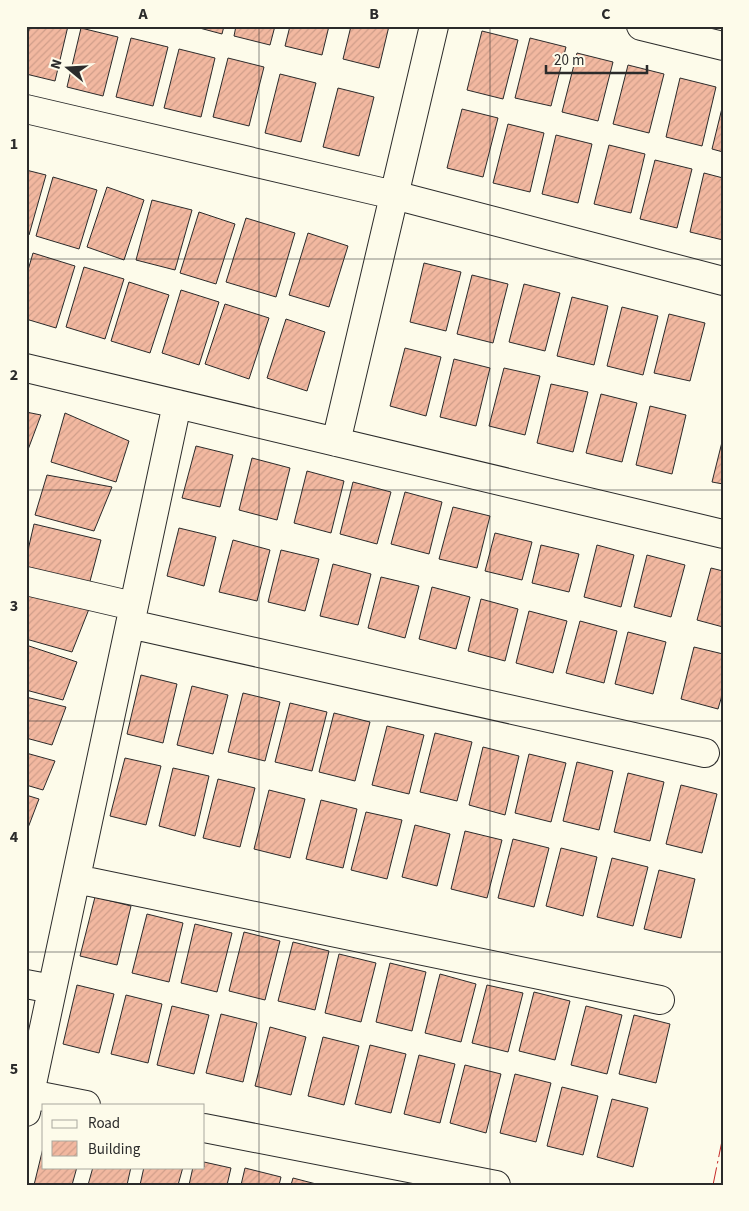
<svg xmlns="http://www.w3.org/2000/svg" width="749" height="1211" font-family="'Source Sans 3',sans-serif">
	<defs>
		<pattern id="building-hatch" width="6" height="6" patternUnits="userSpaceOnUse" patternTransform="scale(1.25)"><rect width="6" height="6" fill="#f2b8a0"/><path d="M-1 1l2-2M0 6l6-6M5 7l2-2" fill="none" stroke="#d09e8a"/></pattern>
	</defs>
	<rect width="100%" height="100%" fill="#fdfbea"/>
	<!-- building -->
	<path fill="url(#building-hatch)" stroke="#2b2b2b" d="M30 26H68L55 81 26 74V41Z
		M192 26H224L222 34Z
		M236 26H275L270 45 234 36Z
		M290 26H329L322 55 285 46Z
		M351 26H389L379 68 343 59Z
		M81 28 118 37 103 96 67 87Z
		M482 31 518 40 503 99 467 90Z
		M131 38 168 47 153 106 116 97Z
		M530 38 566 47 551 106 515 98Z
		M179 49 215 58 201 117 164 108Z
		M577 53 613 62 598 121 562 112Z
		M228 58 264 67 249 126 213 117Z
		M628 65 664 74 649 133 613 124Z
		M280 74 316 83 301 142 265 133Z
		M680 78 716 87 702 146 666 137Z
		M338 88 374 97 359 156 323 147Z
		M723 104V152L712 149Z
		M462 109 498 118 483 177 447 168Z
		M508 124 544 133 530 192 493 183Z
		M556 135 592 144 578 203 542 194Z
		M609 145 645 154 631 213 594 204Z
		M655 160 692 169 677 228 640 219Z
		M26 170 46 175 29 235 26 234Z
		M704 173 723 178V240L690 232Z
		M53 177 97 190 79 249 36 236Z
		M107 187 144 200 124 260 87 247Z
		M152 200 192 210 175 270 136 260Z
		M199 212 235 224 216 284 180 273Z
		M246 218 295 233 276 297 226 282Z
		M308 233 348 246 329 307 289 295Z
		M33 253 75 266 56 328 26 319V277Z
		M424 263 461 272 446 331 410 322Z
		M84 267 124 279 105 339 66 327Z
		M472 275 508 284 493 343 457 334Z
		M129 282 169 295 150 353 111 341Z
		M524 284 560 293 545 351 509 342Z
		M181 290 219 302 199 365 162 353Z
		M572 297 608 306 594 365 557 356Z
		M225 304 269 318 249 379 205 364Z
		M622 307 658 316 643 375 607 366Z
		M669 314 705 323 690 381 654 373Z
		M286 319 325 332 307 391 267 378Z
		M405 348 441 357 426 416 390 406Z
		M454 359 490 368 476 426 440 417Z
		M504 368 540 376 525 435 489 426Z
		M551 384 588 392 573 452 537 443Z
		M601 394 637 403 622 462 586 453Z
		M650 406 686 415 672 474 636 465Z
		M26 412 41 415 26 455Z
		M65 413 129 441 116 482 51 462Z
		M723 438V484L712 482Z
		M196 446 233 455 220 507 182 498Z
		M252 458 290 468 277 520 239 510Z
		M307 471 344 481 331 533 294 523Z
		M47 475 112 487 94 531 35 515Z
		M353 482 391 492 377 544 340 534Z
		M405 492 442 502 429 554 391 544Z
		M453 507 490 516 477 568 439 559Z
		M34 524 101 540 89 585 26 571V559Z
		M179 528 216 537 204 586 167 576Z
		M495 533 532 542 522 580 485 571Z
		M233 540 270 550 257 601 219 592Z
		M541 545 579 554 569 592 532 583Z
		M597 545 634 555 621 607 584 597Z
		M281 550 319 559 305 611 268 602Z
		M647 555 685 565 671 617 634 607Z
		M333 564 371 574 358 625 320 616Z
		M711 568 723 571V627L697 620Z
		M381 577 419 586 405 638 368 628Z
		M432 587 470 597 456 649 419 639Z
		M26 590 89 609 72 652 26 639Z
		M481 599 518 609 505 661 468 651Z
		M529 611 567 621 553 673 516 663Z
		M580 621 617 631 604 683 566 673Z
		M628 632 666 642 653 694 615 684Z
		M26 645 77 662 63 700 26 690Z
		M694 647 723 654V692L718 709 681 699Z
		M141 675 177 684 163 743 127 734Z
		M192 686 228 695 213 754 177 745Z
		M243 693 280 702 265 761 228 752Z
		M26 697 66 707 52 745 26 738Z
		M290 703 327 712 312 771 275 762Z
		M334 713 370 722 355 781 319 772Z
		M387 726 424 735 409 794 372 785Z
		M435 733 472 742 457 801 420 792Z
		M483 747 519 756 505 815 469 805Z
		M26 753 55 761 43 790 26 785Z
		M529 754 566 763 551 822 515 813Z
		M125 758 161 766 146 825 110 816Z
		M577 762 613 771 599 830 563 821Z
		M173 768 209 776 195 836 159 826Z
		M628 773 664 782 650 841 614 832Z
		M218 779 255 788 240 847 203 838Z
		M681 785 717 794 702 853 666 844Z
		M269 790 305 799 290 858 254 849Z
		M26 795 39 799 26 833Z
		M321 800 357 809 343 868 306 859Z
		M366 812 402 820 387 879 351 870Z
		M415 825 450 834 437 886 402 877Z
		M465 831 502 840 487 898 451 889Z
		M513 839 549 848 534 907 498 898Z
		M561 848 597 857 583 916 546 906Z
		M612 858 648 867 633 926 597 917Z
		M659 870 695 879 681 938 644 929Z
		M95 897 131 906 117 965 80 956Z
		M147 914 183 923 169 982 132 973Z
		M195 924 232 933 217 992 181 983Z
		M244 932 280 941 265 1000 229 991Z
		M293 942 329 951 315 1010 278 1001Z
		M339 954 376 963 361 1022 325 1013Z
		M390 963 426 972 412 1031 376 1022Z
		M440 974 476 984 461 1042 425 1033Z
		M77 985 114 994 99 1053 63 1044Z
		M487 985 523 993 508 1052 472 1043Z
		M534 992 570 1001 555 1060 519 1051Z
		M126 995 162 1004 148 1063 111 1054Z
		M172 1006 209 1015 194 1074 157 1065Z
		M586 1006 622 1015 607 1074 571 1065Z
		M221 1014 257 1023 243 1082 206 1073Z
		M634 1015 670 1024 656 1083 619 1074Z
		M270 1027 306 1037 291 1095 255 1086Z
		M323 1037 359 1046 344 1105 308 1096Z
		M370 1045 406 1054 391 1113 355 1104Z
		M419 1055 455 1064 440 1123 404 1114Z
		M465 1065 501 1074 486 1133 450 1123Z
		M515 1074 551 1083 536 1142 500 1133Z
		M562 1087 598 1096 583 1155 547 1146Z
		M612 1099 648 1108 633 1167 597 1157Z
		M44 1144V1167H77L72 1185H34Z
		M204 1162 231 1168 227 1185H189L193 1167H204Z
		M93 1167H131L127 1185H88Z
		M144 1167H183L178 1185H140Z
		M245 1168 281 1177 279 1185H241Z
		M293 1178 320 1185H291Z"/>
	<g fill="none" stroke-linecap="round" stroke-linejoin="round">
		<defs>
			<path id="minor" d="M641 26 723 46
				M26 109 394 195 723 281
				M26 368 723 534
				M336 442 434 26
				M26 581 133 606
				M130 624 705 753
				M76 879 660 1000
				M26 984 52 989
				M30 1094 86 1105
				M26 1112 177 404
				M204 1128 496 1185"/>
		</defs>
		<!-- minor casing -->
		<use href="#minor" stroke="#2b2b2b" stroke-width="30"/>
		<!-- minor -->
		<use href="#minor" stroke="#fdfbea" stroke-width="28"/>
		<!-- power -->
		<path stroke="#c62828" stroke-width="1" stroke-dasharray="18 4 2.5 4" stroke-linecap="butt" d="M713 1185 723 1136"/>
	</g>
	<!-- grid -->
	<path fill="none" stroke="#2b2b2b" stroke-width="1" stroke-opacity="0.55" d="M259 26V1185M490 26V1185M26 259H723M26 490H723M26 721H723M26 952H723"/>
	<!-- border -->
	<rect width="749" height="1211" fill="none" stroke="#fdfbea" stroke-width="55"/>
	<!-- legend -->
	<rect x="42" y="1104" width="162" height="65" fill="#fdfbea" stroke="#a9a89e"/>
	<rect x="52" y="1120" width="25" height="8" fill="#fdfbea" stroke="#a9a89e"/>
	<text x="88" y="1128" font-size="15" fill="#2b2b2b">Road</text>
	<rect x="52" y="1141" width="25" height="15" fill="url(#building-hatch)" stroke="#a9a89e"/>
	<text x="88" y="1154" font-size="15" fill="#2b2b2b">Building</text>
	<!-- north arrow -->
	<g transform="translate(68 68) rotate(288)" stroke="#fdfbea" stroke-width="4" paint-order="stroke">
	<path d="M0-4L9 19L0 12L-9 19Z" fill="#2b2b2b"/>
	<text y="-8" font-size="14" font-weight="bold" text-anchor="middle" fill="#2b2b2b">N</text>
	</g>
	<!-- scale -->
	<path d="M546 65v8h101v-8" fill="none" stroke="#2b2b2b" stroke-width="2.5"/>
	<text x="554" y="65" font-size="15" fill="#2b2b2b" stroke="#fdfbea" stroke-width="4" paint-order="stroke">20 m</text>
	<rect x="28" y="28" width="694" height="1156" fill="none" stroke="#2b2b2b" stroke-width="2"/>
	<g font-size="16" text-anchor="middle" font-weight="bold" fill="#2b2b2b">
		<text x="143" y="19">A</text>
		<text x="374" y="19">B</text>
		<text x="606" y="19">C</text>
		<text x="14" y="149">1</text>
		<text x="14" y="380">2</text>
		<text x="14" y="611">3</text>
		<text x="14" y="842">4</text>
		<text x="14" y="1074">5</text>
	</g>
</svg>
